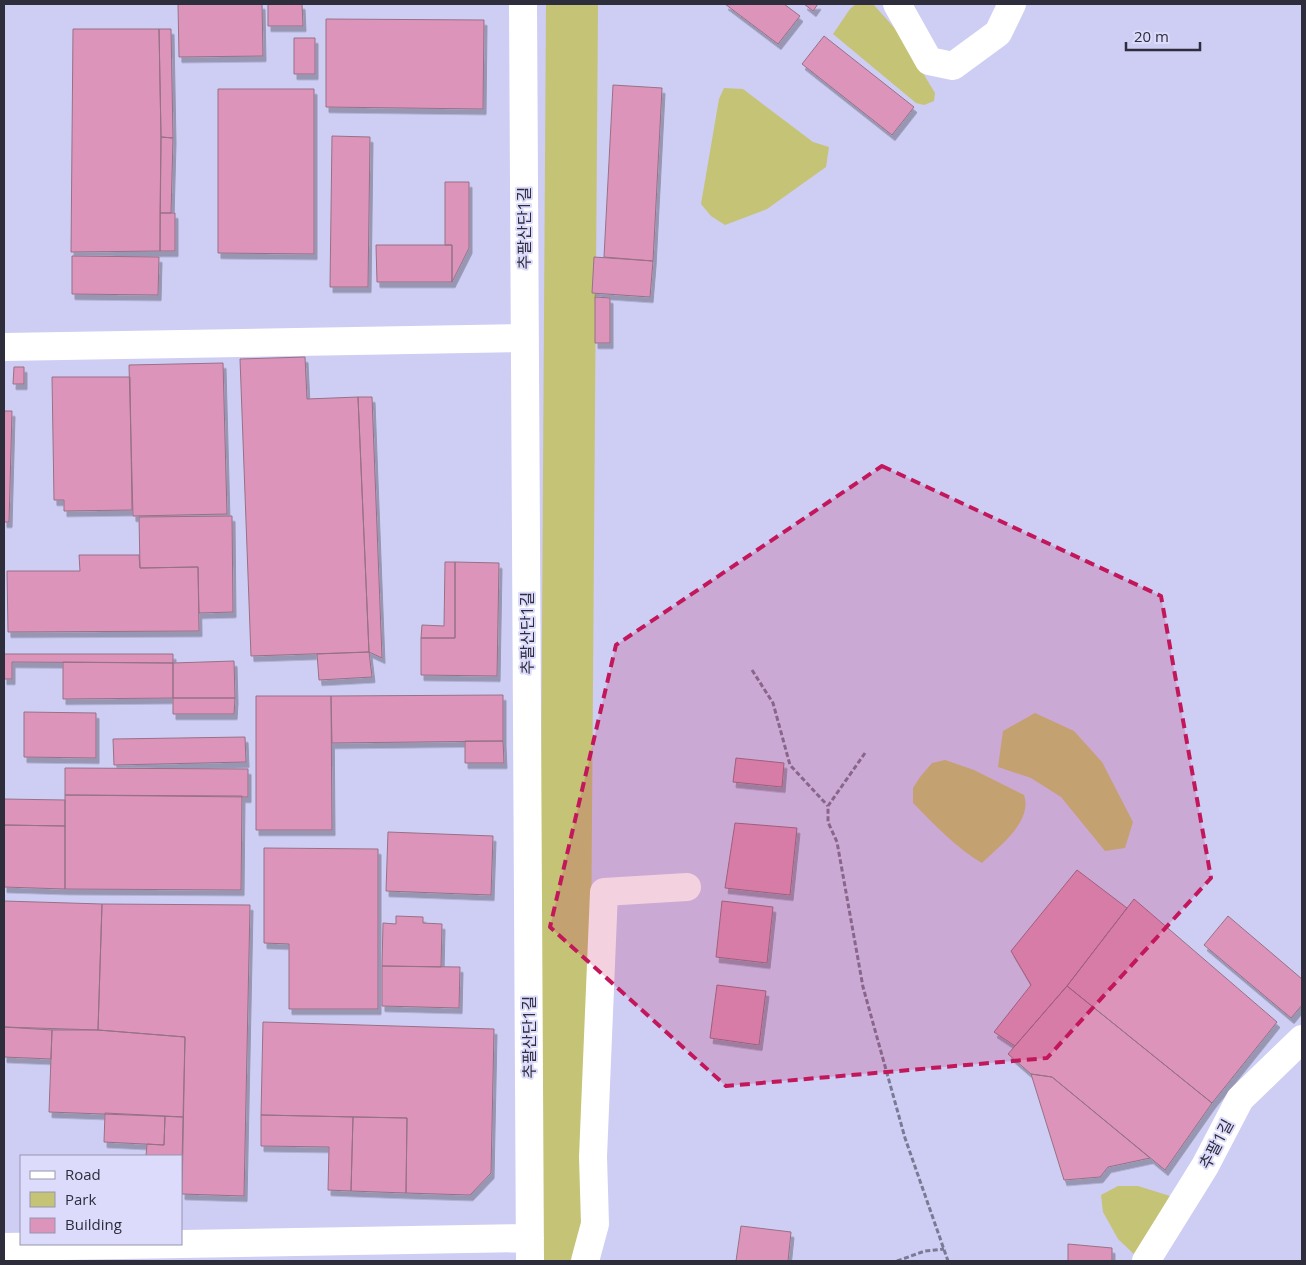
<svg xmlns="http://www.w3.org/2000/svg" width="1306" height="1265" font-family="'Open Sans','Noto Sans KR',sans-serif">
	<defs>
		<filter id="shadow"><feDropShadow dx="3" dy="5.5" stdDeviation="0" flood-color="#0004"/></filter>
	</defs>
	<rect width="100%" height="100%" fill="#cecdf4"/>
	<!-- green -->
	<path fill="#c5c376" d="M546 4H598L589 1222 577 1261H538Z
		M856 4H873L898 32 935 93 934 101 924 105 916 103 833 34 850 9Z
		M724 88 743 89 813 142 829 147 826 167 767 209 725 225 711 216 701 204 719 99Z
		M1035 713 1074 731 1102 762 1133 822 1125 848 1105 851 1061 797 1031 778 998 767 1003 731Z
		M945 760 974 770 1024 795C1033 822 999 846 982 863 956 848 934 824 913 803V788L920 777 932 763Z
		M1118 1186H1138L1170 1196 1137 1257 1118 1239 1103 1212 1101 1195Z"/>
	<!-- building -->
	<path fill="#dd94bb" stroke="#977185" filter="url(#shadow)" d="M178 4H262L263 56 179 57Z
		M268 4H302L303 26H268Z
		M725 4H784L800 16 778 44Z
		M804 4H818L813 11Z
		M326 19 484 20 483 109 326 107Z
		M73 29H159L161 137 160 251 71 252Z
		M159 29H171L173 138 161 137Z
		M824 36 914 107 892 135 802 64Z
		M294 38H315V74H294Z
		M613 85 662 88 653 261 604 257Z
		M218 89H314V254L218 253Z
		M332 136 370 137 368 287H330Z
		M161 137 173 138 171 213H160Z
		M445 182H469V248L452 282V245H445Z
		M160 213H175V251H160Z
		M376 245H452V282H377Z
		M72 256 159 257 158 295 72 294Z
		M594 257 653 261 650 297 592 293Z
		M595 297 610 298V343H595Z
		M305 357 307 399 358 397 369 652 251 656 240 359Z
		M223 363 227 514 133 516 129 365Z
		M14 367H24V384H13Z
		M52 377H130L132 510 64 511V500H54Z
		M358 397H372L382 658 369 652Z
		M4 411H12L9 522H4Z
		M232 516 233 612 199 613 198 567 140 568 139 517Z
		M79 555H139L140 568 198 567 199 631 8 632 7 571H80Z
		M445 562H455V638H421L422 625 444 626Z
		M455 562 499 563 497 676 421 675V638H455Z
		M369 652 372 677 319 680 317 654Z
		M4 654H173V663L12 662V679H4Z
		M234 661 235 698H173V663Z
		M63 662 173 663V698L63 699Z
		M503 695V741L332 743 331 696Z
		M256 696H331L332 830H256Z
		M173 698H235L234 714H173Z
		M24 712 96 713V758L24 757Z
		M245 737 246 762 114 765 113 739Z
		M465 741H503L504 763H465Z
		M736 758 784 763 782 787 733 782Z
		M65 768 248 769V797L65 795Z
		M65 795 242 796 241 890 65 889Z
		M4 799 65 800V826L4 825Z
		M735 823 797 828 790 895 725 888Z
		M4 825 65 826V889L4 887Z
		M388 832 493 836 491 895 386 891Z
		M264 848 378 849V1009H289V944L264 943Z
		M1077 870 1127 908 1067 986 1015 1046 994 1032 1031 985 1011 951Z
		M1134 899 1277 1022 1212 1103 1067 986Z
		M4 901 102 904 98 1030 4 1027Z
		M722 901 773 907 767 963 716 957Z
		M102 904 250 905 244 1196 182 1194 185 1037 98 1030Z
		M396 916 423 917V923L442 924 441 967 382 966 383 923 396 924Z
		M1228 916 1302 979V1005L1291 1018 1204 945Z
		M382 966 460 967 459 1008 382 1006Z
		M717 985 766 991 759 1045 710 1038Z
		M1067 986 1212 1103 1165 1170 1052 1077 1031 1074 1008 1054Z
		M263 1022 494 1029 491 1173 470 1195 406 1193 407 1118 261 1115Z
		M4 1027 52 1030 51 1059 4 1057Z
		M52 1030H98L185 1037 183 1117 49 1112Z
		M1031 1074 1052 1077 1150 1158 1108 1167 1100 1177 1064 1180Z
		M105 1113 165 1116 164 1145 104 1142Z
		M261 1115 353 1117 351 1191 328 1190 329 1147 261 1146Z
		M165 1116 183 1117 182 1164 181 1156H146L147 1144 164 1145Z
		M353 1117 407 1118 406 1193 351 1191Z
		M741 1226 791 1232 788 1261H736Z
		M1068 1244 1112 1248V1261H1068Z"/>
	<g fill="none" stroke-linecap="round" stroke-linejoin="round">
		<!-- path -->
		<path stroke="#7b7a95" stroke-width="3" stroke-dasharray="5 2.5" stroke-linecap="butt" d="M752 670 773 703 790 765 828 806
			M865 753 828 806V822L837 842 863 987 905 1138 948 1261
			M897 1261 925 1251 944 1249"/>
		<!-- minor -->
		<path stroke="#fff" stroke-width="28" d="M523 4 530 1261
			M897 4 929 61 953 66 998 33 1012 4
			M4 347 525 338
			M4 1247 530 1238
			M585 1261 595 1224 593 1157 604 892 687 887
			M1146 1261 1205 1166 1240 1099 1302 1039"/>
	</g>
	<!-- marked area -->
	<path fill="#c2185b" fill-opacity="0.2" stroke="#c2185b" stroke-width="4" stroke-dasharray="10 6" stroke-linejoin="round" d="M882 466 1161 596 1211 878 1047 1058 726 1086 550 927 616 645Z"/>
	<g text-anchor="middle" dominant-baseline="central" stroke-width="4" stroke-linejoin="round" paint-order="stroke">
		<!-- street labels -->
		<g font-size="16" fill="#2e2d3c" stroke="#dcdbfb">
			<text transform="translate(524 228) rotate(-90)">추팔산단1길</text>
			<text transform="translate(527 633) rotate(-90)">추팔산단1길</text>
			<text transform="translate(529 1037) rotate(-90)">추팔산단1길</text>
			<text transform="translate(1216 1144) rotate(-62)">추팔1길</text>
		</g>
	</g>
	<!-- border -->
	<rect width="1306" height="1265" fill="none" stroke="#2e2d3c" stroke-width="10"/>
	<!-- legend -->
	<rect x="20" y="1155" width="162" height="90" fill="#dcdbfb" stroke="#9695af"/>
	<rect x="30" y="1171" width="25" height="8" fill="#ffffff" stroke="#9695af"/>
	<text x="65" y="1180" font-size="15" fill="#2e2d3c">Road</text>
	<rect x="30" y="1192" width="25" height="15" fill="#c5c376" stroke="#9695af"/>
	<text x="65" y="1205" font-size="15" fill="#2e2d3c">Park</text>
	<rect x="30" y="1218" width="25" height="15" fill="#dd94bb" stroke="#9695af"/>
	<text x="65" y="1230" font-size="15" fill="#2e2d3c">Building</text>
	<!-- scale -->
	<path d="M1126 42v8h74v-8" fill="none" stroke="#2e2d3c" stroke-width="2.5"/>
	<text x="1134" y="42" font-size="15" fill="#2e2d3c" stroke="#dcdbfb" stroke-width="4" paint-order="stroke">20 m</text>
</svg>
